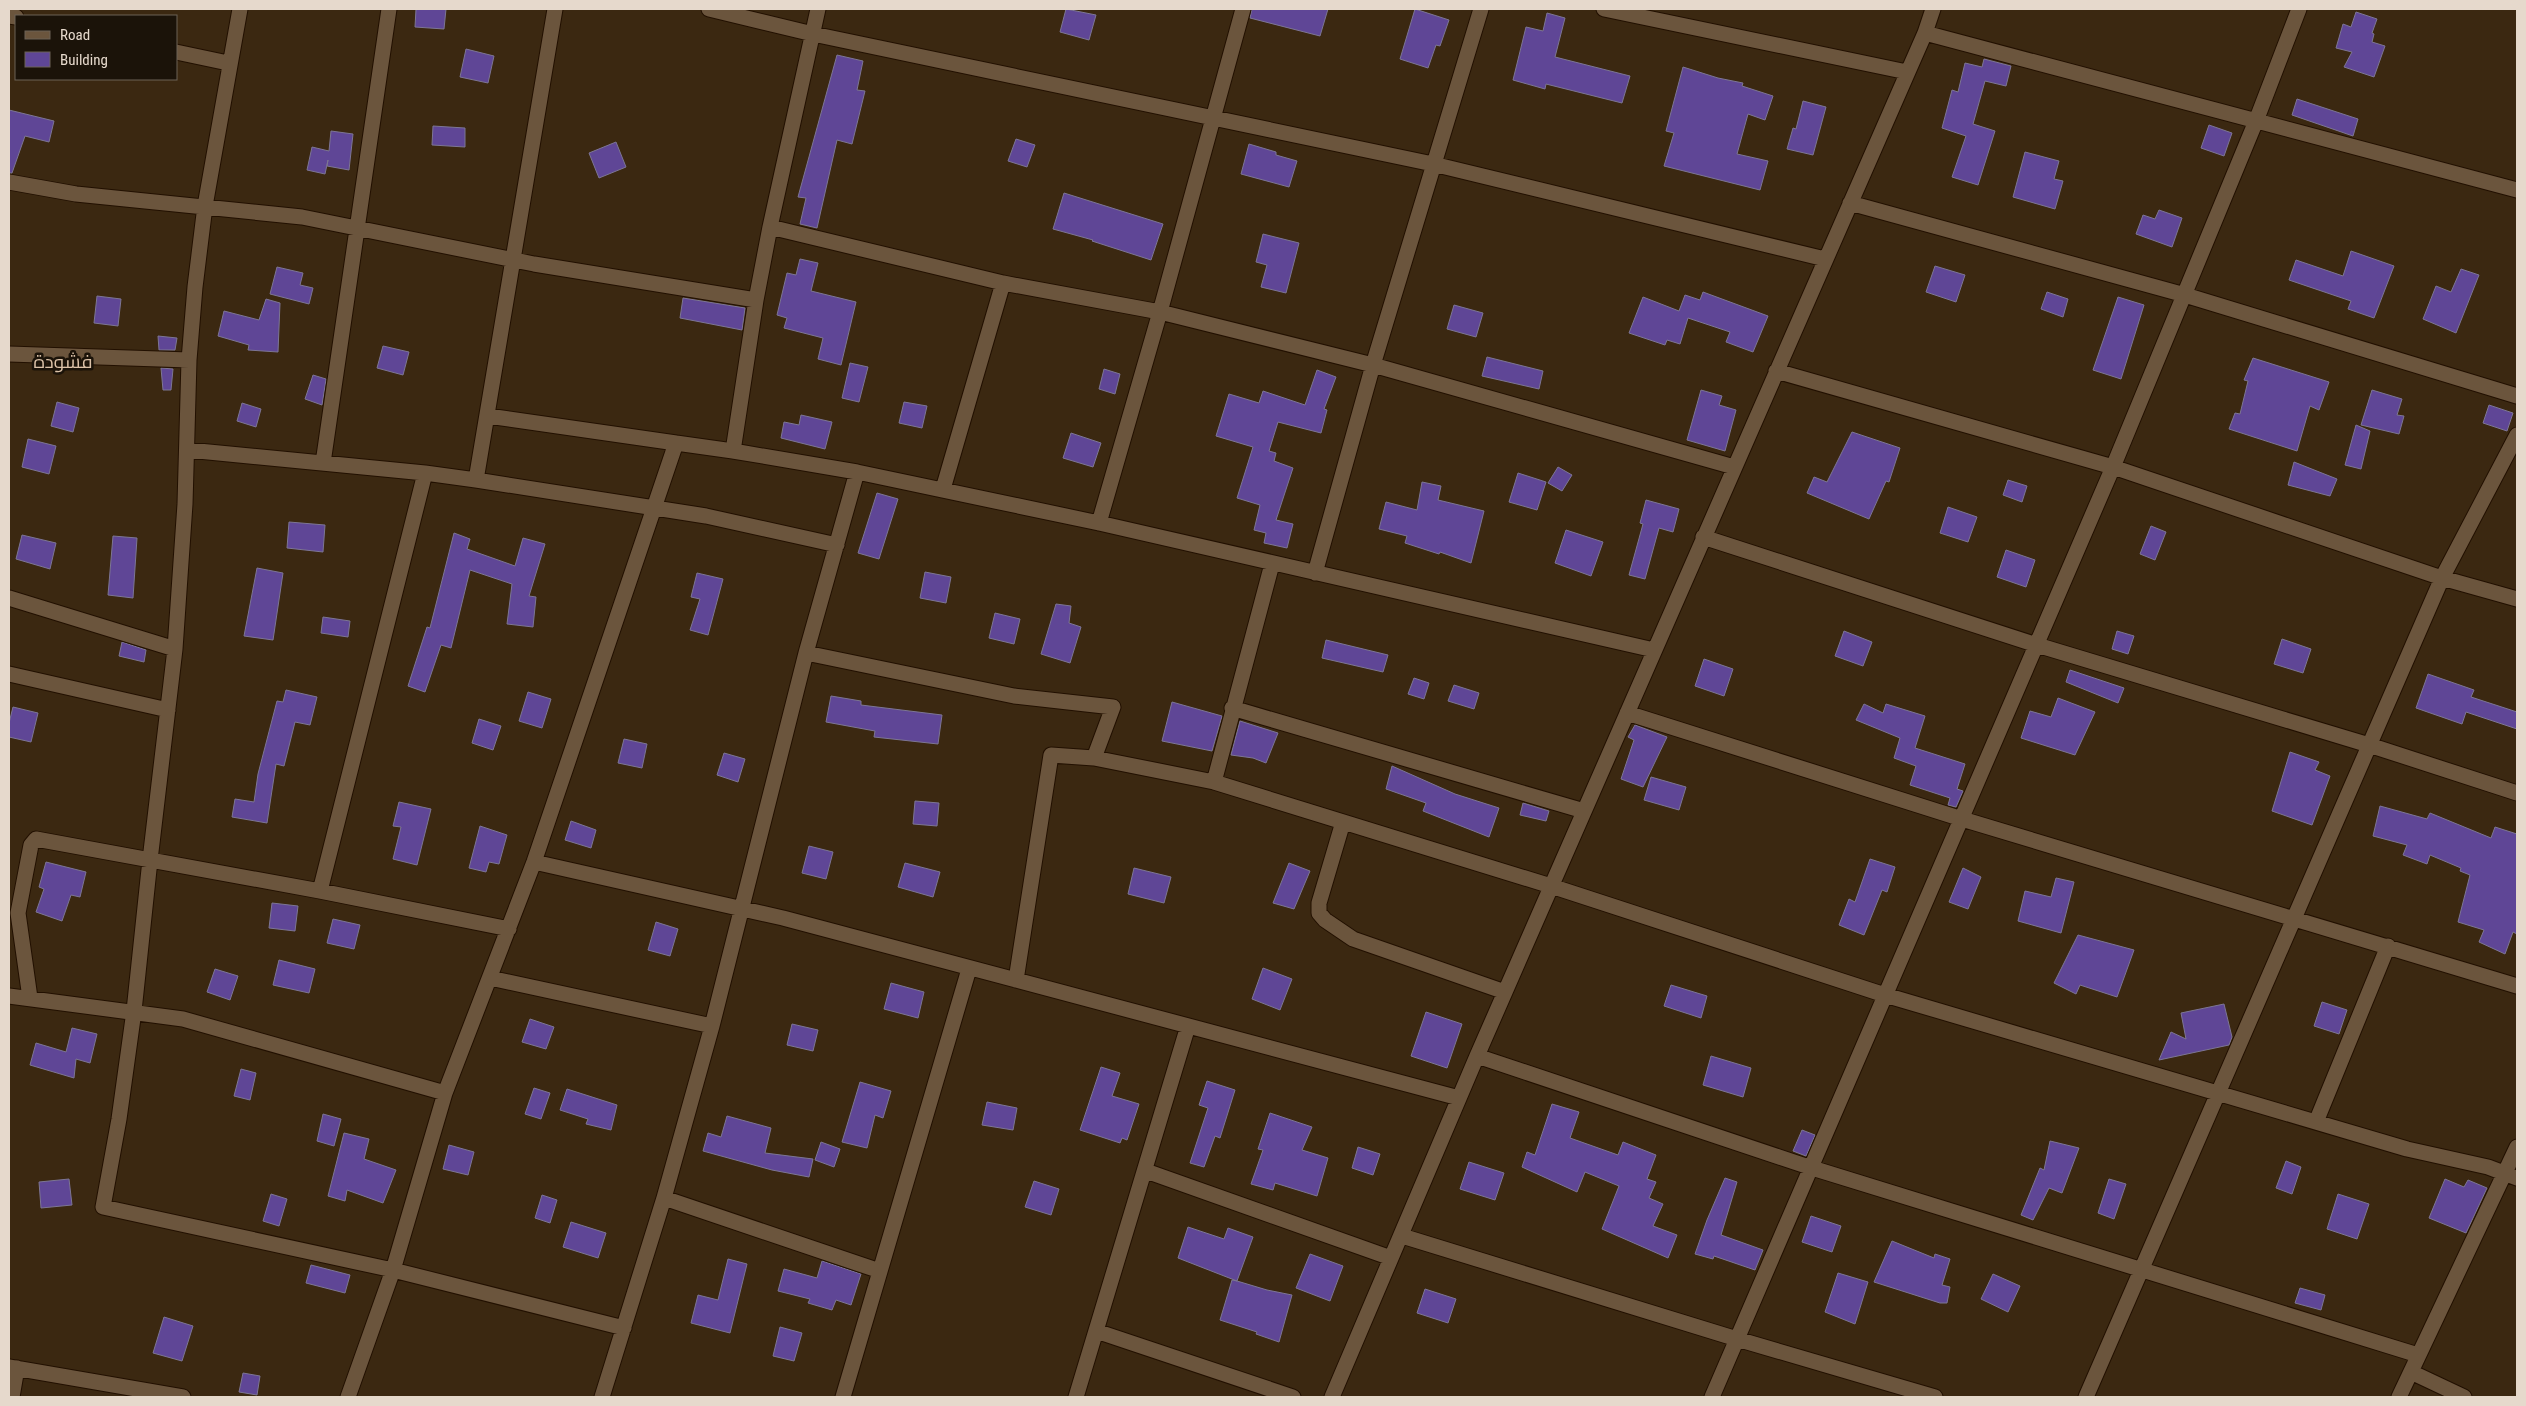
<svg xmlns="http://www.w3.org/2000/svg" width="2526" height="1406" font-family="'Roboto Condensed',Cairo,sans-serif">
	<rect width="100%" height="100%" fill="#3b2811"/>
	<!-- building -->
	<path fill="#5f4696" stroke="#7d7694" d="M416 9H446L444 29 415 27Z
		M1066 9 1096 15 1089 40 1060 32Z
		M1252 9H1328L1320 36 1250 18Z
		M1415 9 1449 20 1440 46 1436 45 1428 68 1400 59Z
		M2356 12 2377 19 2372 33 2374 34 2372 42 2385 46 2374 77 2344 67 2352 52 2336 48 2343 24 2351 27Z
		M1547 13 1565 18 1555 57 1630 76 1622 103 1546 84 1545 89 1513 80 1526 27 1543 31Z
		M466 49 494 56 488 83 460 77Z
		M837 55 863 61 857 90 865 91 852 144 837 140 817 228 800 224 806 198 798 197Z
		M1984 59 2011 66 2006 86 1985 81 1973 124 1995 131 1978 185 1952 177 1966 136 1942 128 1952 90 1958 92 1965 63 1982 67Z
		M1683 67 1718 78 1743 83 1742 86 1773 96 1765 120 1748 114 1737 154 1768 161 1760 190 1664 166 1674 133 1666 131Z
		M2297 99 2358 119 2353 136 2292 115Z
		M1803 101 1826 107 1813 155 1787 149 1793 128 1796 129Z
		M9 110 54 121 49 142 25 136 12 173H9Z
		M2209 125 2232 133 2224 156 2201 148Z
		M433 126 465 128V147L432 145Z
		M331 131 353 134 349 170 327 166 328 160 325 174 307 170 312 147 329 151Z
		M1016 139 1035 145 1027 167 1008 161Z
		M616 142 626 167 599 178 589 153Z
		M1249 144 1276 152V155L1297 161 1289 187 1241 174Z
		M2025 152 2059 161 2054 179 2063 181 2055 209 2013 197Z
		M1064 193 1163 224 1151 260 1092 241 1093 240 1053 229Z
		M2159 210 2182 218 2172 247 2136 234 2143 215 2155 219Z
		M1263 234 1299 243 1286 293 1261 287 1267 265 1256 262Z
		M2351 251 2394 266 2374 318 2348 309 2351 301 2289 280 2296 260 2343 276Z
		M800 259 818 263 811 291 856 302 841 365 818 359 823 338 784 328 787 318 777 315 787 273 796 275Z
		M1935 266 1965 275 1956 302 1926 292Z
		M277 267 303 273 300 285 313 288 309 304 270 294Z
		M2461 269 2479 275 2456 333 2423 319 2436 286 2451 292Z
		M1703 292 1768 316 1753 352 1726 342 1730 332 1688 318 1680 344 1667 340 1665 345 1629 333 1643 297 1679 311 1685 295 1700 300Z
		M2047 292 2068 299 2063 317 2041 309Z
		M97 296 121 299 118 326 94 323Z
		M2118 297 2144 305 2121 379 2093 370Z
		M683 298 745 308 742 330 680 318Z
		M266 299 280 303 278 352 248 350 249 345 218 336 224 311 259 320Z
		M1454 305 1483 313 1476 337 1447 329Z
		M158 336 177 338 175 350H159Z
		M383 346 409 352 403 375 377 368Z
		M1487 357 1543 371 1539 389 1482 376Z
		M2253 358 2329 382 2319 410 2310 406 2297 451 2229 429 2235 413 2240 414 2248 381 2244 380Z
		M850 363 868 367 859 402 842 398Z
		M161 368 173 369 171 390H163Z
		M1104 369 1120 374 1115 394 1099 389Z
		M1317 370 1336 377 1324 409 1327 410 1321 433 1278 422 1269 451 1276 453 1274 461 1293 468 1276 520 1293 524 1287 548 1264 543 1266 533 1254 530 1260 505 1237 498 1253 447 1216 436 1229 394 1259 403 1263 391 1305 405Z
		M313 375 326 379 322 405 305 399Z
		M1701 390 1722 396 1719 405 1736 410 1725 451 1687 440Z
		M2372 390 2402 399 2397 415 2404 416 2399 434 2361 425Z
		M57 402 79 408 73 432 51 426Z
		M904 402 927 406 922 428 899 423Z
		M242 403 261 409 256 427 237 421Z
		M2489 405 2513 413 2507 431 2483 423Z
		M801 415 832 422 825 449 781 438 784 422 799 425Z
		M2356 425 2370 431 2361 469 2345 465Z
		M1852 432 1900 448 1889 482 1886 481 1869 519 1807 493 1814 477 1827 482Z
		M1071 433 1101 443 1093 467 1063 458Z
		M28 439 56 446 49 474 22 467Z
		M2294 462 2337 479 2330 496 2288 485Z
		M1558 467 1572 475 1562 491 1548 483Z
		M1518 473 1546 482 1537 510 1509 502Z
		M2008 480 2027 486 2022 502 2003 495Z
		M1422 482 1441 486 1438 500 1484 511 1471 563 1440 552 1439 554 1405 543 1407 536 1379 529 1386 502 1417 510Z
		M877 493 898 499 879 559 858 553Z
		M1646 500 1679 509 1673 532 1659 528 1645 579 1629 575 1643 524 1640 523Z
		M1948 507 1977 517 1968 542 1940 533Z
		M289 522 325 525 323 552 287 548Z
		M2151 526 2166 532 2155 560 2140 554Z
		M1566 530 1603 542 1591 576 1555 563Z
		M454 533 470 539 467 549 515 566 523 538 545 544 529 596 536 597 533 627 507 624 512 584 470 570 451 648 441 645 425 692 408 686 427 627 430 628Z
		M22 535 56 543 50 569 16 559Z
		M113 536 137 538 133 598 108 595Z
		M2006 550 2035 560 2026 587 1997 577Z
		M257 568 283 573 273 640 244 636Z
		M925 572 951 577 946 603 920 598Z
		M697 573 723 579 708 635 690 630 700 599 691 597Z
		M1056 604 1071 606 1069 623 1081 627 1070 663 1041 654Z
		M995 613 1020 619 1014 644 989 638Z
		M323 617 350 621 348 637 321 633Z
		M1844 631 1872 642 1863 666 1835 656Z
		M2117 631 2134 636 2128 654 2112 649Z
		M2282 639 2311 649 2303 673 2274 664Z
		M1326 640 1388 655 1383 672 1322 658Z
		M122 642 146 650 144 662 119 656Z
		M1704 659 1733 669 1724 696 1695 686Z
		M2070 670 2124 688 2118 703 2066 682Z
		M2428 674 2474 690 2471 697 2517 712V729L2466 712 2462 724 2416 708Z
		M1414 678 1429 683 1424 699 1408 694Z
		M1454 685 1479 693 1474 709 1448 701Z
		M286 690 317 697 310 725 295 722 284 766 276 764 267 823 232 817 235 799 254 802 258 774 277 701 283 702Z
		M528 692 551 699 542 728 519 721Z
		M831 696 861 701V705L942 715 938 744 874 737 875 731 826 722Z
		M2058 698 2095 712 2075 755 2021 738 2030 711 2051 717Z
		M1172 702 1222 716 1212 751 1162 741Z
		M1864 704 1883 713 1886 704 1925 716 1915 748 1965 764 1957 789 1963 791 1956 807 1948 805 1950 798 1910 785 1916 766 1894 758 1900 738 1856 720Z
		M13 707 38 713 31 742 9 737V723Z
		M479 719 501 726 493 750 472 743Z
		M1240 721 1278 733 1266 763 1253 758 1231 755Z
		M1635 725 1667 737 1643 787 1621 779 1634 740 1628 737Z
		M624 739 647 744 642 768 618 763Z
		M2290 752 2319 762 2315 770 2330 776 2312 825 2272 811Z
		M724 753 745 759 738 782 717 775Z
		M1392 766 1455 794 1499 808 1489 837 1423 811 1426 803 1386 789Z
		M1651 777 1686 787 1679 810 1644 800Z
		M915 801 939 803 937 826 913 824Z
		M399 802 431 809 417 865 393 859 401 827 393 826Z
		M1523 803 1549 811 1546 821 1520 815Z
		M2380 806 2427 819 2430 813 2491 838 2495 827 2517 834V934L2513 932 2505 954 2479 942 2484 930 2458 922 2470 875 2460 871 2461 868 2430 855 2427 864 2403 855 2407 845 2373 836Z
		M571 821 596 830 591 848 565 840Z
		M480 826 507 835 499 864 489 862 486 872 469 868Z
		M809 846 833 852 826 879 802 873Z
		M1870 859 1895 867 1887 892 1882 890 1864 935 1839 925 1849 899 1855 902Z
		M46 862 86 872 80 897 71 895 62 921 36 912 44 889 39 887Z
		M905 863 940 872 933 897 898 887Z
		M1289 863 1310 871 1294 909 1273 903Z
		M1134 868 1171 877 1164 903 1128 894Z
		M1963 868 1981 877 1968 909 1949 902Z
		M2056 878 2074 882 2061 933 2018 921 2025 891 2051 897Z
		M272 903 298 906 295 931 269 928Z
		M333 919 360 925 354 949 327 943Z
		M656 922 678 929 670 956 648 950Z
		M2078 935 2134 950 2117 997 2080 985 2076 994 2054 983Z
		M279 960 315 969 309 993 273 985Z
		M1263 968 1292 979 1280 1010 1252 999Z
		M215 969 238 976 230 1000 207 992Z
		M891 983 924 992 918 1018 884 1009Z
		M1671 985 1707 996 1701 1018 1664 1006Z
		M2322 1002 2347 1010 2339 1034 2314 1026Z
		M2224 1004 2232 1037 2229 1045 2159 1060 2171 1032 2186 1039 2181 1013Z
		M1426 1012 1462 1024 1447 1068 1411 1056Z
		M530 1019 554 1027 546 1049 522 1042Z
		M792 1024 818 1030 813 1051 787 1045Z
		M72 1028 97 1034 90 1063 76 1059 74 1078 30 1065 36 1043 66 1052Z
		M1711 1056 1751 1068 1743 1097 1703 1085Z
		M1101 1067 1120 1073 1112 1096 1139 1104 1127 1140 1122 1138 1120 1143 1080 1130Z
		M241 1069 256 1073 250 1100 234 1096Z
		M1207 1081 1235 1090 1220 1138 1215 1136 1204 1167 1190 1163 1208 1108 1199 1105Z
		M860 1082 891 1091 883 1118 875 1115 867 1148 842 1142Z
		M534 1088 550 1093 541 1119 525 1114Z
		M567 1089 617 1105 611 1130 586 1124 588 1119 560 1110Z
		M987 1102 1017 1108 1013 1130 982 1125Z
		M1552 1104 1579 1112 1570 1138 1618 1155 1623 1142 1656 1155 1647 1179 1656 1182 1649 1198 1663 1204 1653 1226 1677 1235 1668 1258 1602 1229 1619 1186 1585 1172 1577 1192 1522 1167 1527 1152 1535 1155Z
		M1270 1113 1312 1127 1302 1150 1328 1158 1317 1196 1275 1183 1273 1190 1251 1184 1263 1150 1258 1149Z
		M323 1114 341 1119 334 1146 317 1141Z
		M727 1116 771 1128 765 1153 813 1159 809 1177 772 1170 703 1151 708 1133 721 1137Z
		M1802 1130 1815 1135 1806 1156 1793 1151Z
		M344 1133 369 1139 364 1159 396 1170 383 1203 347 1190 345 1201 328 1196Z
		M2050 1141 2079 1148 2062 1193 2049 1188 2033 1220 2021 1215 2040 1168 2044 1170Z
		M821 1142 840 1149 834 1167 815 1160Z
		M449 1145 474 1152 468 1175 443 1169Z
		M1358 1147 1380 1154 1373 1175 1352 1168Z
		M2286 1161 2301 1167 2292 1194 2276 1188Z
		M1469 1162 1504 1173 1495 1200 1460 1189Z
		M1725 1178 1737 1182 1721 1235 1763 1250 1755 1270 1714 1256 1713 1259 1695 1254 1707 1220Z
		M69 1179 72 1205 41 1208 39 1182Z
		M2109 1179 2126 1184 2114 1219 2098 1213Z
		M2445 1179 2464 1187 2468 1180 2487 1188 2466 1233 2429 1218Z
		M1034 1181 1059 1189 1051 1215 1025 1207Z
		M271 1194 287 1199 279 1226 263 1221Z
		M2338 1194 2369 1204 2357 1239 2327 1229Z
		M542 1195 557 1200 550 1223 535 1218Z
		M1811 1216 1841 1226 1832 1252 1802 1242Z
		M571 1222 606 1233 598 1258 563 1247Z
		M1188 1227 1224 1239 1228 1228 1253 1237 1237 1281 1267 1290 1292 1295 1279 1342 1256 1334 1257 1332 1220 1320 1232 1280 1237 1281 1178 1258Z
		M1892 1241 1934 1258 1935 1254 1950 1259 1942 1285 1950 1287 1947 1303H1940L1874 1282Z
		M1310 1254 1343 1266 1330 1301 1296 1288Z
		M728 1259 747 1264 730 1333 691 1323 698 1295 718 1300Z
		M822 1261 861 1274 851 1305 836 1300 832 1310 808 1303 810 1299 778 1291 784 1269 817 1278Z
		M311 1265 350 1275 345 1293 306 1283Z
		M1838 1273 1868 1282 1855 1324 1825 1312Z
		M1993 1274 2020 1286 2008 1312 1981 1299Z
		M2300 1288 2325 1295 2321 1310 2295 1303Z
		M1425 1289 1456 1299 1448 1323 1417 1313Z
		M164 1317 193 1326 182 1361 153 1353Z
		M780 1327 802 1333 794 1361 773 1356Z
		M243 1373 260 1376 257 1395 239 1392Z"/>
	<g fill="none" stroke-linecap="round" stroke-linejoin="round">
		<defs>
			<path id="minor" d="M240 9 205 206 195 287 189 360 185 504 175 649 150 860 134 1011 119 1119 103 1207 393 1270 624 1328
				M709 9 813 34 1433 164 1825 259
				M818 9 770 227 756 300 733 451 857 472 1099 523 1654 650
				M1604 9 1907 72
				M9 16 16 17
				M1925 33 2517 190
				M176 52 228 63
				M9 182 76 194 302 217 534 264 756 300
				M1850 203 2185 295 2517 396
				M770 227 1003 283 1160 312 1373 365 1734 467
				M9 354 189 360
				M1776 371 2113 467 2442 578 2517 599
				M488 416 676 443
				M188 450 425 473 476 480 706 516 837 545
				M323 463 389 9
				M476 480 555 9
				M943 489 1003 283
				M1099 523 1160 312 1243 9
				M1703 537 2037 645 2369 745 2517 793
				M1315 573 1373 365 1481 9
				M9 598 175 649
				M806 653 1014 696 1113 707 1094 758 1214 782 1551 886 1885 995 2407 1149 2488 1167 2517 1178
				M9 674 168 710
				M1232 708 1584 811
				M1627 713 1962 819 2517 986
				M1214 782 1272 564
				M1343 822 1319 903V913L1325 920 1353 939 1505 992
				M534 862 783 918 1459 1098
				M320 891 425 473
				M490 978 712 1026
				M1016 980 1051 755 1094 758
				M9 996 183 1019 445 1093
				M30 998 18 913 31 845 36 839 320 891 509 929
				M1477 1056 1812 1168 2418 1355
				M2316 1122 2388 946
				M1146 1171 1391 1258
				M664 1198 880 1271
				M1402 1236 1737 1339 1935 1397
				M1096 1331 1293 1397
				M9 1367 183 1397
				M2411 1372 2464 1397
				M12 1397 17 1368
				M348 1397 393 1270 445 1093 534 862 676 443 733 451
				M602 1397 664 1198 712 1026 806 653 857 472
				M843 1397 969 969
				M1076 1397 1188 1026
				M1332 1397 1477 1056 1925 33 1933 9
				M1712 1397 2113 467 2256 121 2299 9
				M2086 1397 2442 578 2517 435
				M2399 1397 2517 1147"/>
		</defs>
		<!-- minor casing -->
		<use href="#minor" stroke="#221000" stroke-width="17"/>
		<!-- minor -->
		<use href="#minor" stroke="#6b553d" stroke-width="15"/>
	</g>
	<g text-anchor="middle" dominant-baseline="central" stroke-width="5" stroke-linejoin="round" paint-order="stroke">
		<!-- neighbourhood labels -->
		<g font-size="19" fill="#dcc2a8" stroke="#1b1309">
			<text x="63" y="361">فشودة</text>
		</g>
	</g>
	<!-- border -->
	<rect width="2526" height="1406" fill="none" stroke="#e6d9cc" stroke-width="20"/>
	<!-- legend -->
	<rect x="15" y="15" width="162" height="65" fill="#1b1309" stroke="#6c6257"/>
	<rect x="25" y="31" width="25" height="8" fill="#6b553d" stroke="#6c6257"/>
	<text x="60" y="40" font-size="15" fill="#e6d9cc">Road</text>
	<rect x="25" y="52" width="25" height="15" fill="#5f4696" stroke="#6c6257"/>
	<text x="60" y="65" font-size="15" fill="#e6d9cc">Building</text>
</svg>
